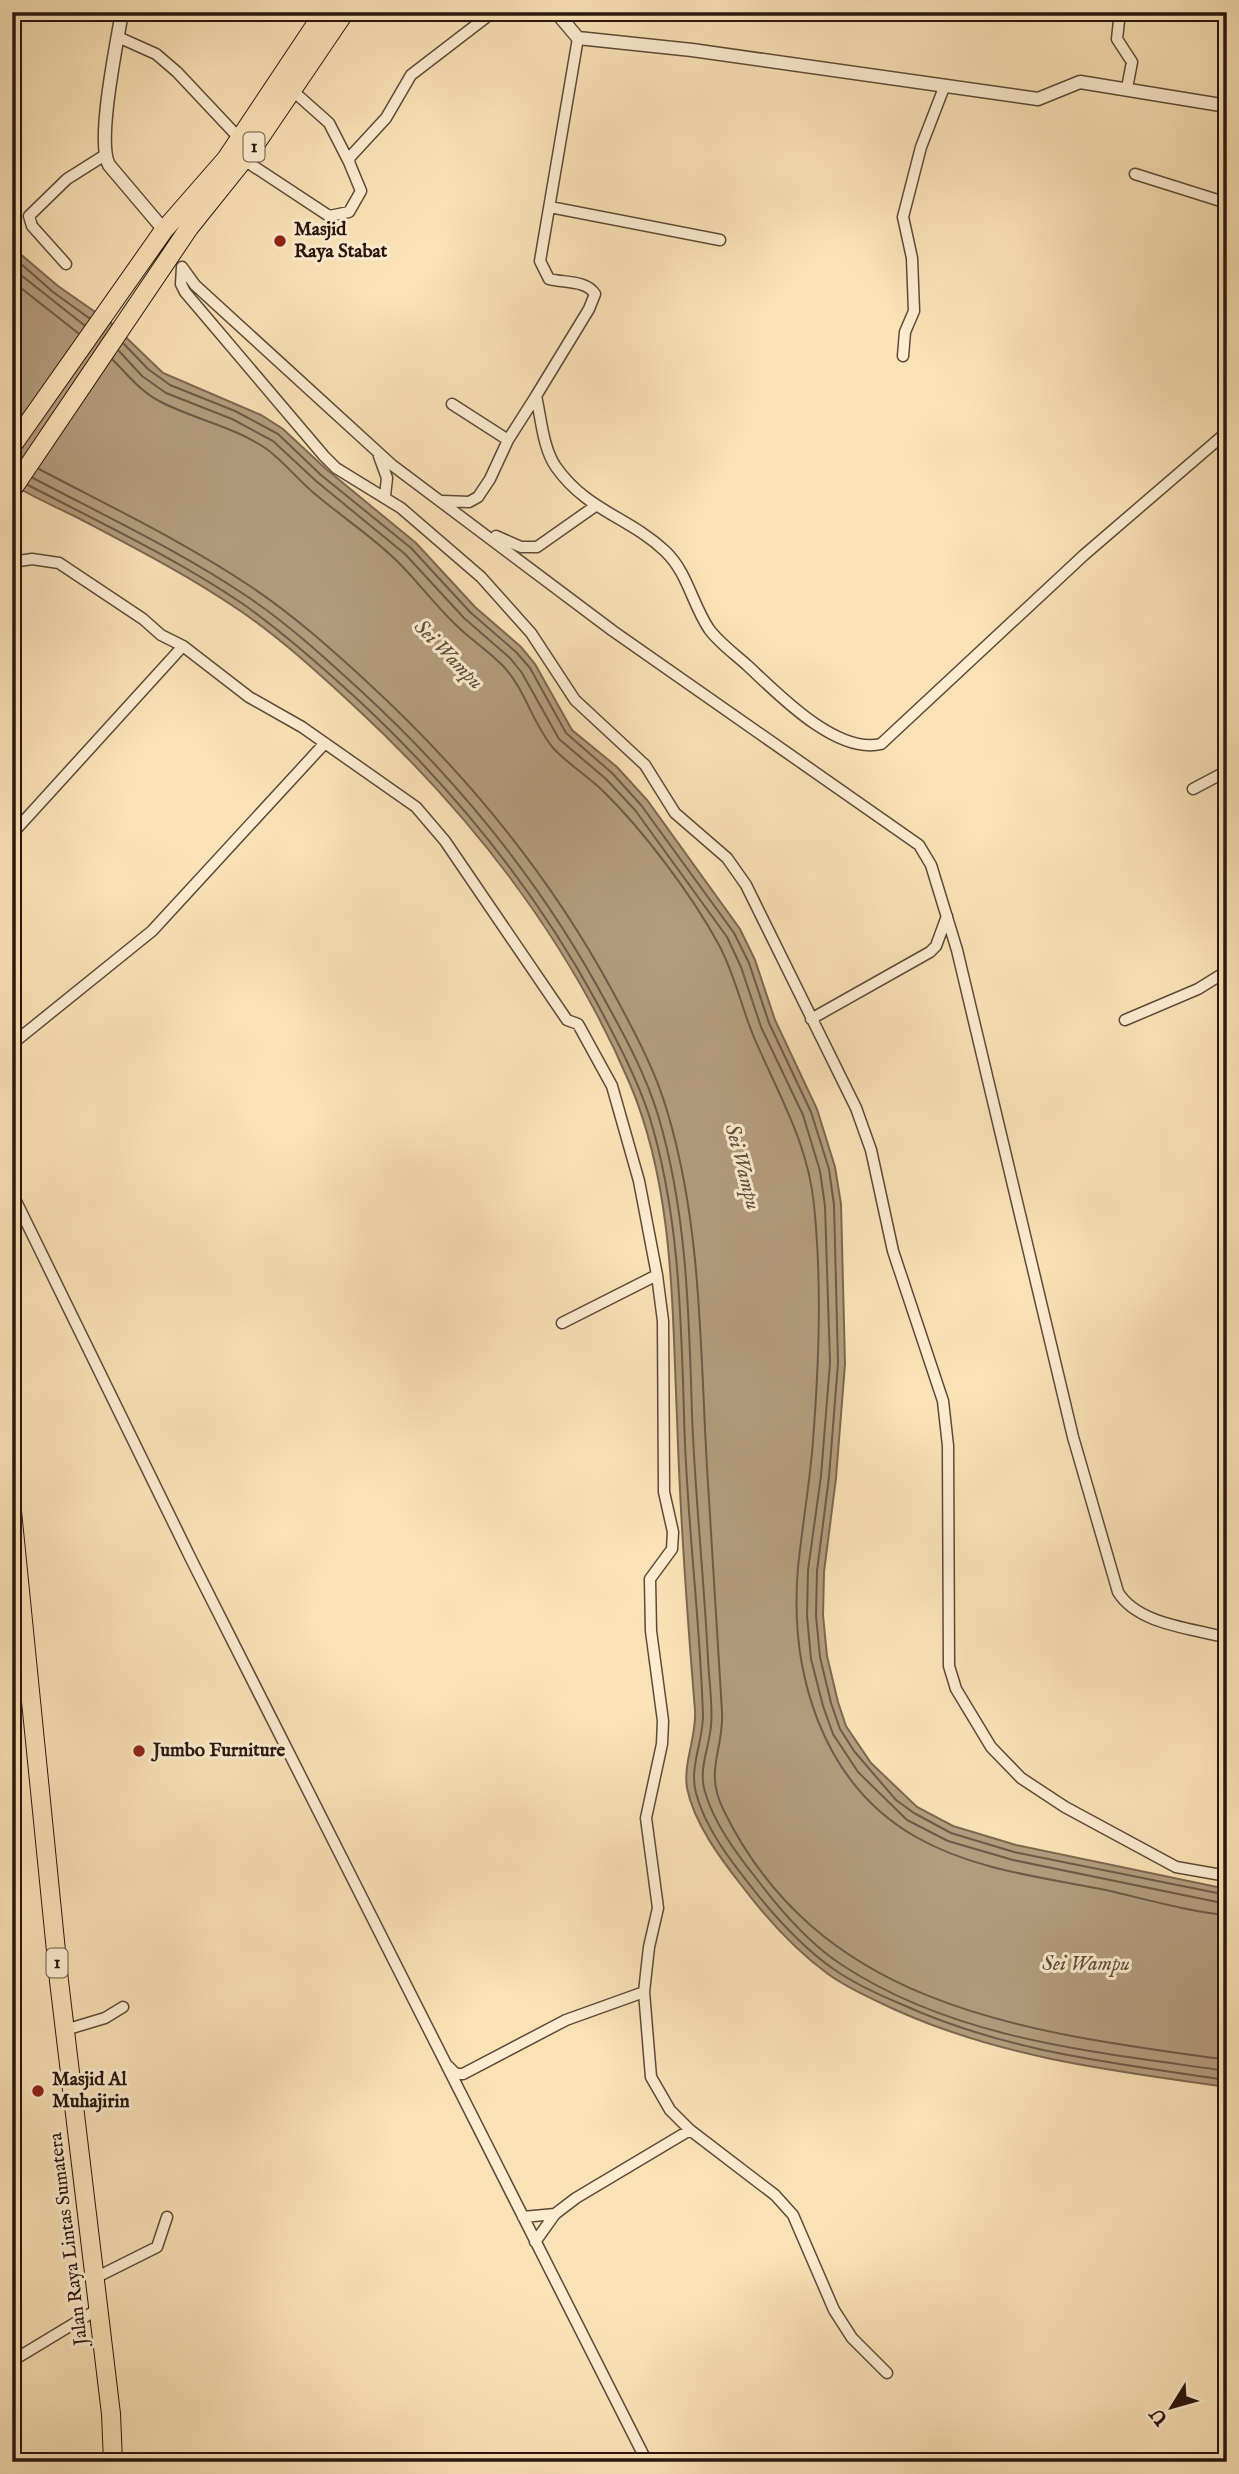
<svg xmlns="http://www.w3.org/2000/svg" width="1239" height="2474" font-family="'IM FELL English',serif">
	<rect width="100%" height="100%" fill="#fae2b7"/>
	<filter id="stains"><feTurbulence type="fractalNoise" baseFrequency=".00286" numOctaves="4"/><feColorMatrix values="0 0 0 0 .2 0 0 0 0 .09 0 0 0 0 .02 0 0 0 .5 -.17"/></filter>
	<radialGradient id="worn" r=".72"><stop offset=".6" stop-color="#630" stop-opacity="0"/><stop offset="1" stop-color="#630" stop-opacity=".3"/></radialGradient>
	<!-- water -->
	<path fill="#b39d7e" stroke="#7c6751" stroke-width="2" d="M12 247 58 286 111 323 163 373 261 415 283 429 326 469 416 543 475 607 521 647 535 664 572 730 617 767 647 800 740 929 755 960 775 1020 817 1109 835 1167 841 1204 845 1364 836 1478 824 1572 823 1615 827 1656 838 1702 846 1726 871 1763 917 1807 953 1826 1016 1845 1227 1889V2087C1113 2071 1004 2058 898 2011 875 2000 850 1990 828 1974 795 1950 767 1919 742 1886 720 1858 694 1823 687 1788 683 1762 697 1736 695 1710 687 1613 680 1515 677 1417 672 1306 674 1188 630 1084 568 938 467 810 352 704 316 671 279 637 239 610 189 576 135 548 82 520 59 508 34 498 12 484Z"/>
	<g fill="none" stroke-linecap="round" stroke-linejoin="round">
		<!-- shore -->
		<path stroke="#6e5a46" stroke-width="2" d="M12 256 53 292 89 318
			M12 268 84 325
			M12 281 78 333
			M124 344 148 369 170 385 235 411 278 434 321 475 411 548 470 612 516 652 530 668 566 733 612 773 641 805 734 933 749 963 769 1023 811 1112 829 1169 834 1205 838 1363 829 1477 817 1571 816 1616 820 1657 831 1703 840 1729 854 1751 896 1800 914 1813 951 1833 1014 1852 1227 1895
			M119 351 142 376 166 393 232 419 273 441 316 481 405 554 464 618 510 658 522 673 559 739 606 779 635 810 727 937 741 967 761 1027 803 1115 820 1171 825 1206 830 1363 821 1476 808 1570 807 1616 811 1659 823 1706 833 1734 858 1772 907 1820 948 1841 1013 1860 1227 1904
			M113 360C128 375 141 392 161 402 196 420 236 427 268 450 285 463 298 480 315 494 342 517 373 537 398 562 418 582 435 605 456 625 471 640 490 652 504 667 526 691 533 725 554 749 569 765 588 776 603 791 643 830 692 895 719 945 734 973 741 1005 753 1035 777 1092 808 1142 814 1205 822 1283 819 1362 813 1441 810 1483 802 1526 798 1568 789 1671 821 1783 916 1837 972 1869 1039 1877 1101 1889 1143 1898 1184 1911 1227 1915
			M39 469C111 507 185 542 253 588 293 615 329 647 365 680 464 771 549 873 613 992 634 1031 656 1071 668 1114 702 1229 700 1349 707 1467 712 1549 717 1630 722 1712 724 1751 704 1769 723 1809 821 2011 1031 2032 1227 2060
			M33 478C105 516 180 551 248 597 288 624 324 657 360 690 459 781 543 884 607 1004 627 1040 646 1076 658 1115 687 1212 689 1314 692 1414 695 1496 704 1578 708 1659 709 1681 713 1705 711 1726 709 1748 698 1770 705 1792 714 1823 736 1853 756 1878 780 1910 808 1943 842 1965 956 2040 1096 2052 1227 2071
			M28 485C101 523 175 558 243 604 283 632 320 665 355 697 452 787 534 887 597 1003 616 1039 636 1076 649 1115 679 1212 681 1314 684 1414 686 1515 700 1615 703 1716 703 1742 689 1767 696 1793 705 1828 731 1861 753 1889 776 1918 801 1946 832 1968 853 1983 877 1994 901 2004 1006 2052 1114 2063 1227 2080"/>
		<defs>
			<path id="minor" d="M1120 12 1117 39 1132 62 1127 88
				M118 37 156 54 177 72 240 139
				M578 38 540 261 549 279C564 283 586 280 595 294L589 309 536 396C541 417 543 449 556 467 587 511 629 517 665 551 688 573 692 604 709 629 719 643 735 654 748 666 777 693 836 755 881 744L1084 555 1227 432
				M293 91 329 123 349 162
				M244 160 329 216 349 212 361 191 349 162 350 157 386 118 411 75 493 12
				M1135 174 1227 203
				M550 207 720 240
				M66 264 32 226 29 216 67 179 105 155
				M182 267 181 284 185 292 324 456 336 468 401 508 481 577 531 633 575 700 645 765 675 813 727 858 746 885 856 1108 871 1150 893 1251 943 1401 948 1446 949 1666 956 1689 991 1747 1021 1778 1065 1807 1176 1867 1227 1876
				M182 267 195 285 392 465 613 631 919 845 931 865 957 950 1073 1437 1118 1592C1138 1625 1193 1628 1227 1638
				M903 356 905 332 914 311 912 258 903 217 921 147 945 85
				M452 404 508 440
				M379 456 387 478 385 496
				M443 501 469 502 478 497 490 479 508 440 536 396
				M496 536 521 547H537L594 507
				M12 562 32 559 59 563 143 619 161 635 183 646 249 697 302 727 416 807 445 841 567 1020 578 1024 612 1086 639 1181 657 1275 562 1323
				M1193 789 1227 771
				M12 834 183 646
				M811 1019 930 952 936 946 947 916
				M1125 1020 1198 989 1227 971
				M12 1044 152 931 325 743
				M12 1193 192 1561 647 2462
				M657 1275 663 1321 664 1492 673 1532 672 1549 650 1579 651 1631 663 1721 662 1744 646 1818 658 1908 649 1947 644 1992 651 2077 670 2110 690 2130 775 2195 793 2215 834 2310 852 2338 887 2373
				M65 2030 105 2018 123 2007
				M448 2066 456 2074H463L566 2020 644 1992
				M523 2217 555 2214 576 2198 690 2130
				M535 2242 555 2214
				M93 2279 157 2247 167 2217
				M12 2361 98 2309"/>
			<path id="tertiary" d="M122 12C117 43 96 142 109 165L164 230
				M556 12 578 38 692 50 1038 99 1080 82 1227 106"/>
			<path id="trunk" d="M12 446 164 230 226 159 324 12
				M12 490 189 228 253 148 345 12
				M12 1511 59 1981 111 2414 113 2462"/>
		</defs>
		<!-- minor casing -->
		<use href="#minor" stroke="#5e4938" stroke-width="13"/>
		<!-- tertiary casing -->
		<use href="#tertiary" stroke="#5e4938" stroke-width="15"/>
		<!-- trunk casing -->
		<use href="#trunk" stroke="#2a160e" stroke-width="20"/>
		<!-- minor -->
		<use href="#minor" stroke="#fcecd0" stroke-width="10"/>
		<!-- tertiary -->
		<use href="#tertiary" stroke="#fcecd0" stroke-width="12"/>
		<!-- trunk -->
		<use href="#trunk" stroke="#fae2b7" stroke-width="18"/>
	</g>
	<!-- markers -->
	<g fill="#8f2418" stroke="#fcecd0" stroke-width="2.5">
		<circle cx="280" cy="241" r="7"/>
		<circle cx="139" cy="1751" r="7"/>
		<circle cx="38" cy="2091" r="7"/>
	</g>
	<g text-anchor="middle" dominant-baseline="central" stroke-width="6" stroke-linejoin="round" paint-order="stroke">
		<!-- shield labels -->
		<g fill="#fcecd0" stroke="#695648" stroke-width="2">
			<rect x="243.5" y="132.5" width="21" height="29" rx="5"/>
			<rect x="46.5" y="1948.5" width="21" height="29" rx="5"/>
		</g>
		<g font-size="18" font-weight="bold" fill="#2a160e">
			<text x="254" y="147">1</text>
			<text x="57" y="1963">1</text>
		</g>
		<!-- poi labels -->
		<g font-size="19" font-weight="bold" fill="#2a160e" stroke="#fcecd0" text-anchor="start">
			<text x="294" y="230">Masjid<tspan x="294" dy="22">Raya Stabat</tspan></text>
			<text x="153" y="1751">Jumbo Furniture</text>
			<text x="52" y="2080">Masjid Al<tspan x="52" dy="22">Muhajirin</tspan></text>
		</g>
		<!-- street labels -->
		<g font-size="19" fill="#2a160e" stroke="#fcecd0">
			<text transform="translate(69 2239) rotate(-97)">Jalan Raya Lintas Sumatera</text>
		</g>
		<!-- water labels -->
		<g font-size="21" font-style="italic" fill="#614c3b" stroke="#fcecd0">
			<text transform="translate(448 655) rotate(45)">Sei Wampu</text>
			<text transform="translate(742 1167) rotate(75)">Sei Wampu</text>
			<text x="1086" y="1964">Sei Wampu</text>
		</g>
	</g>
	<!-- margin -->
	<rect width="1239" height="2474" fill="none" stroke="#fae2b7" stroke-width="42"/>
	<rect x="14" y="14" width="1211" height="2446" fill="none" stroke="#2a160e" stroke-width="3.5"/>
	<rect x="21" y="21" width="1197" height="2432" fill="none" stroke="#2a160e" stroke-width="2"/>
	<!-- north arrow -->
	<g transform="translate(1172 2407) rotate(233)" stroke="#fcecd0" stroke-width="5" paint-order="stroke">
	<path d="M0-5L12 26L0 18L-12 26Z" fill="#2a160e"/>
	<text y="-10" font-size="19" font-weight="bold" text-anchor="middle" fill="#2a160e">U</text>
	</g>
	<rect width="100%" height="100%" filter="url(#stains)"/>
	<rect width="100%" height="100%" fill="url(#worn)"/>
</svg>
